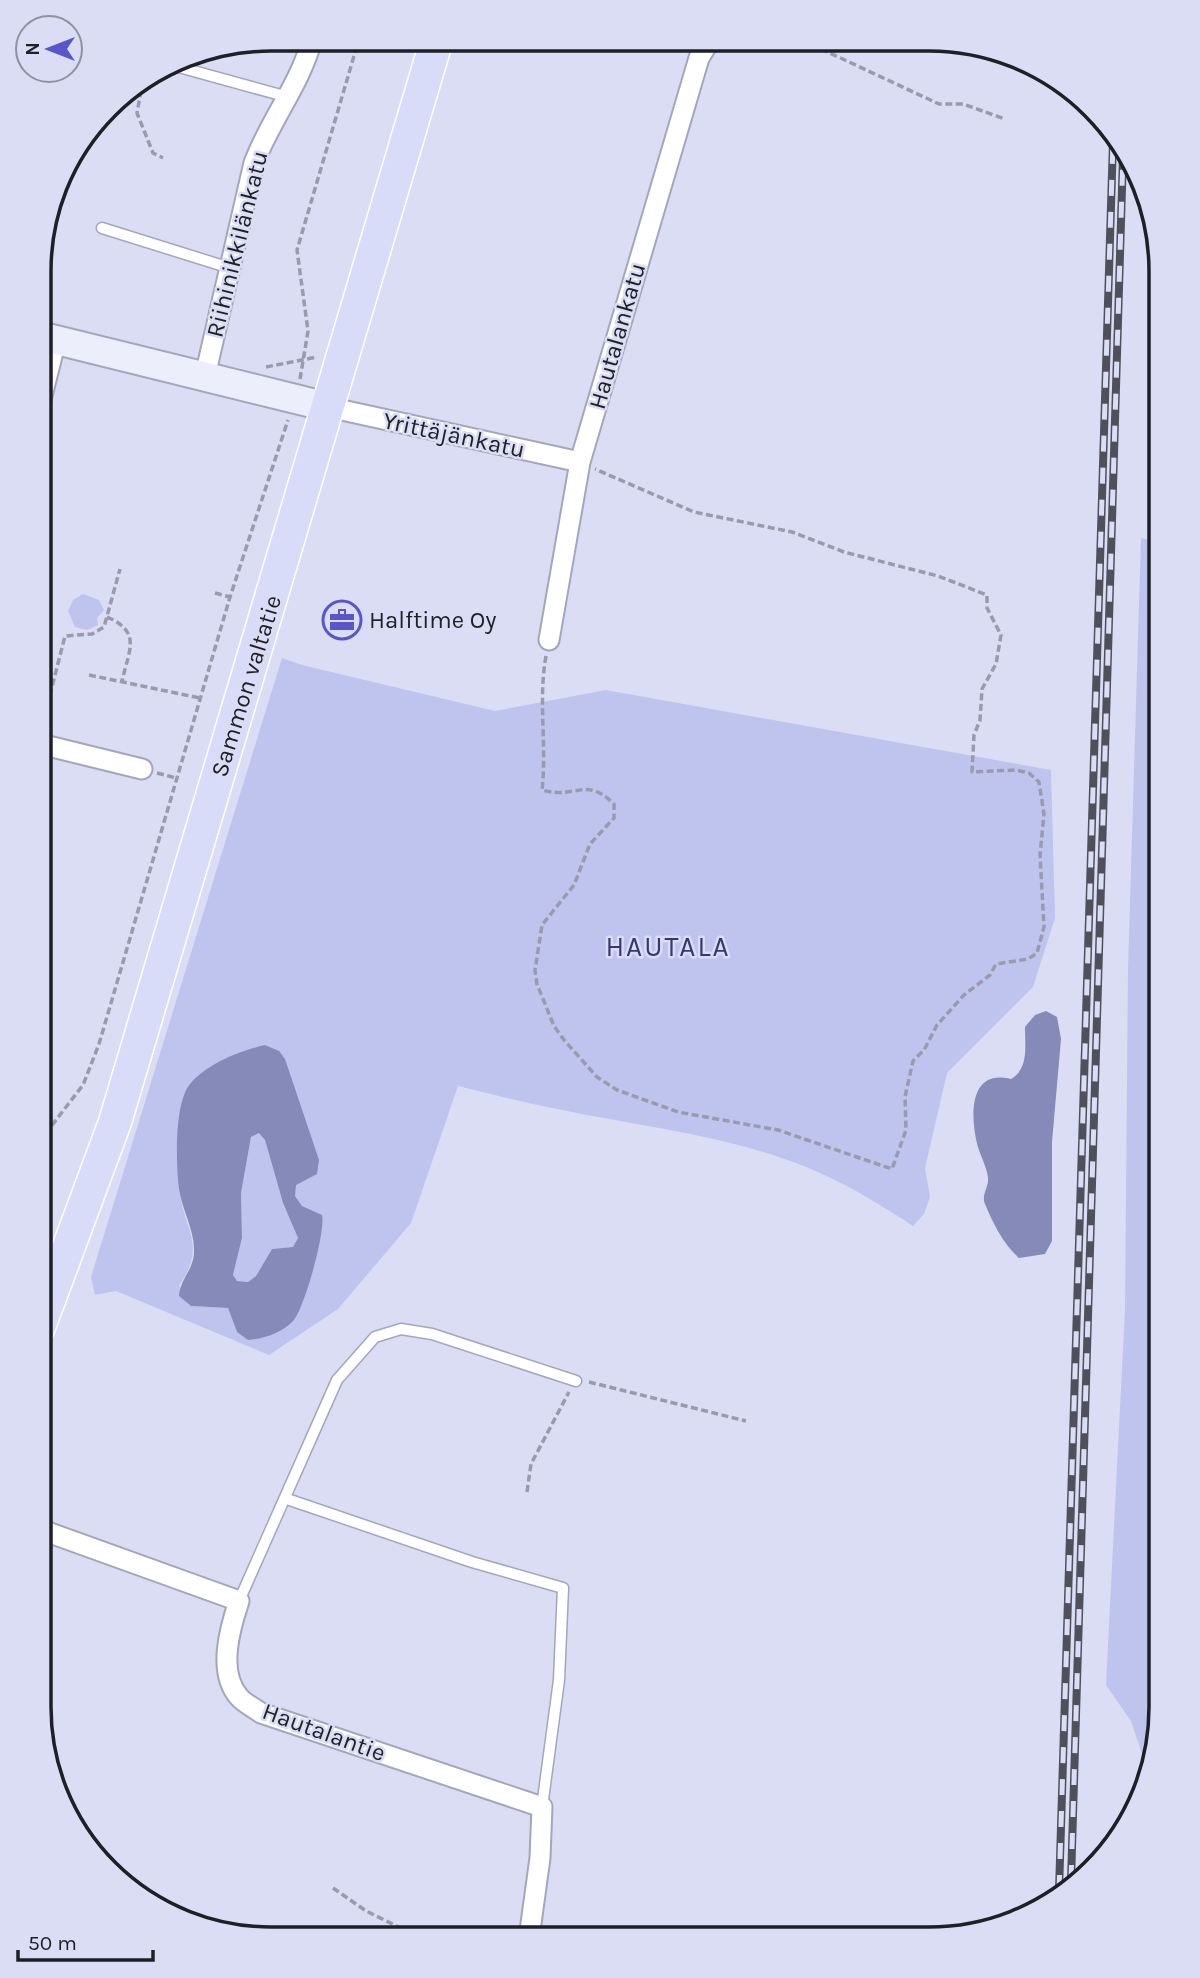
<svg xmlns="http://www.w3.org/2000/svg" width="1200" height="1978" font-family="Karla,sans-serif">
	<rect width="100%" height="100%" fill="#daddf4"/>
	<!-- green -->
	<path fill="#bfc4ee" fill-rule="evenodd" d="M1141 538 1161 543V1723L1150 1778 1131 1721 1106 1685 1125 1309 1128 969Z
		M83 594 99 600 104 610 97 618 98 625 87 630 75 627 68 611 73 600Z
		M282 658 302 665 495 711 606 690 1051 770 1055 918 1033 987 947 1073 925 1168 930 1197 924 1214 913 1226C883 1206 853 1188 820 1173 754 1143 680 1132 609 1119 558 1110 508 1099 458 1086L411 1223 338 1309 269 1355 116 1291 95 1295 91 1277ZM285 1059 295 1196 302 1206 321 1215 237 1332 228 1308 191 1306 179 1286C208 1243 183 1230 179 1187 177 1159 179 1132 182 1104Z
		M259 1133 265 1140 283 1203 298 1238 293 1247 272 1249 256 1276 248 1282 237 1281 233 1275 242 1238 241 1193 251 1137Z"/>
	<!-- water -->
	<path fill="#868ab8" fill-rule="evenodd" d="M1046 1011 1057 1017 1061 1039 1052 1142V1241L1045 1254 1019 1258C1003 1244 993 1223 985 1204 981 1195 989 1187 988 1178 987 1168 981 1157 978 1147 970 1118 968 1068 1011 1079 1029 1069 1025 1045 1025 1027L1035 1015Z
		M265 1045 279 1051 285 1059 319 1160 317 1174 296 1185 295 1196 302 1206 322 1215C326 1231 304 1310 293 1321 282 1333 263 1339 248 1340L237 1332 228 1308 191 1306 179 1296C180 1279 194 1269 194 1252 195 1231 182 1210 179 1189 176 1165 174 1103 190 1084 208 1063 240 1051 265 1045ZM259 1133 265 1140 283 1203 298 1238 293 1247 272 1249 256 1276 248 1282 237 1281 233 1275 242 1238 241 1193 251 1137Z"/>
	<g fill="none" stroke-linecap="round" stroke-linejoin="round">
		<!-- stream -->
		<path stroke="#868ab8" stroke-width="5" d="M39 1018 46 1019"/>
		<defs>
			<path id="lane" d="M168 64 288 97
				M102 228 230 268
				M287 1499 472 1562 563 1588 559 1680 542 1807
				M239 1601 337 1380 375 1337 401 1329 432 1334 576 1381"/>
			<path id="street" d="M205 376 254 163C270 120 301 83 312 39
				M40 404 56 340
				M328 407 580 462
				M549 640 580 462 699 58 710 40
				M40 744 142 769
				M39 1529 239 1601C230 1628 217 1672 239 1697 244 1703 254 1708 261 1713L542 1807 540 1858 529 1938"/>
			<path id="secondary" d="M40 336 328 407"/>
			<path id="primary" d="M39 1327 115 1122 437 39"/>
		</defs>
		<!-- lane casing -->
		<use href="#lane" stroke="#a4a6bc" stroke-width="13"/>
		<!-- street casing -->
		<use href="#street" stroke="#a4a6bc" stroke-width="23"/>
		<!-- secondary casing -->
		<use href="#secondary" stroke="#a4a6bc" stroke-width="32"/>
		<!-- primary casing -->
		<use href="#primary" stroke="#fff" stroke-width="35"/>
		<!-- path -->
		<path stroke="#999bad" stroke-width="3.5" stroke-dasharray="7 3.5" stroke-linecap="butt" d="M802 40 939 104H963L1005 119
			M143 80 137 113 153 153 163 158
			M266 367 317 357
			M300 379 308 331 297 250 359 39
			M215 593 230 597
			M107 617C142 632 129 650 122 681
			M546 656C538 699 547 746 542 790 578 800 584 775 614 804V818L590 844 574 885 542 925 535 970 537 984 554 1026 564 1040 597 1077 617 1090 678 1112 778 1130 892 1169 906 1130 905 1097 913 1061 924 1050 937 1025 964 995 990 975 996 964 1028 959 1037 953 1044 927 1040 855 1044 814 1039 782 1029 773 1016 770 972 772 974 735 980 720 982 689 996 664 1001 635 987 608V595L938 576 844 552 792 532 694 512 595 469
			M89 675 200 698
			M42 726 65 636 92 634 104 627 120 569
			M157 773 176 778
			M39 1142 83 1085 99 1044 230 597 288 420
			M589 1382 746 1421
			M527 1492 531 1464 569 1392
			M333 1888 366 1911 421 1938"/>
		<!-- lane -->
		<use href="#lane" stroke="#fff" stroke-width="10"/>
		<!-- street -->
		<use href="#street" stroke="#fff" stroke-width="19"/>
		<!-- secondary -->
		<use href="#secondary" stroke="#eceefc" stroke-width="28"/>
		<!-- primary -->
		<use href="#primary" stroke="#d9dcf9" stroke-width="32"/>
		<defs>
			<path id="rail" d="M1071 1881 1123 155
				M1059 1891 1113 141"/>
		</defs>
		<!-- rail casing -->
		<use href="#rail" stroke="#4f505c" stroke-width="8"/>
		<!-- rail -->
		<use href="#rail" stroke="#daddf4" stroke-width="5" stroke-dasharray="16" stroke-linecap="butt"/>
	</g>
	<!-- icons -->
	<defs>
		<symbol id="office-ring" viewBox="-11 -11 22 22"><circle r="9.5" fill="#daddf4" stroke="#5b55cd" stroke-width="1.5"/><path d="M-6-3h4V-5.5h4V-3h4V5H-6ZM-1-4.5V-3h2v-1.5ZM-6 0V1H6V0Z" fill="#5b55cd"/></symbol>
	</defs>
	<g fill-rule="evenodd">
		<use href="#office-ring" x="320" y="598" width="44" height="44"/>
	</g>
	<g text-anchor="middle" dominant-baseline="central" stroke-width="5" stroke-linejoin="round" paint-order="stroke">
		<!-- street labels -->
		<g font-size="24" fill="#1e1f27" stroke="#daddf4">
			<text transform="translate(237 244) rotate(-76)">Riihinikkilänkatu</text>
			<text transform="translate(617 336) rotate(-74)">Hautalankatu</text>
			<text transform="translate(454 435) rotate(12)">Yrittäjänkatu</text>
			<text transform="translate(246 686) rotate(-73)">Sammon valtatie</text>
			<text transform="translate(324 1732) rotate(20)">Hautalantie</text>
		</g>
		<!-- poi labels -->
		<g font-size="24" fill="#1e1f27" stroke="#daddf4" text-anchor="start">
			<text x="369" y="620">Halftime Oy</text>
		</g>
		<!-- quarter labels -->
		<g font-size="28" letter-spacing="2" fill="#383773" stroke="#daddf4">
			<text x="668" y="946">HAUTALA</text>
		</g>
	</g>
	<!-- crop -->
	<path d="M0 0H1200V1978H0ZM271 51H929A220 220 0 0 1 1149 271V1707A220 220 0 0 1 929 1927H271A220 220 0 0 1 51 1707V271A220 220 0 0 1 271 51Z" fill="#daddf4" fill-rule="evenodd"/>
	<path fill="none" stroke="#1e1f27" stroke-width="3.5" d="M271 51H929A220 220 0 0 1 1149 271V1707A220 220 0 0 1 929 1927H271A220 220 0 0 1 51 1707V271A220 220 0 0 1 271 51Z"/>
	<!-- north arrow -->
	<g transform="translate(49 49) rotate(270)"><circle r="33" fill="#daddf4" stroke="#8f91a2" stroke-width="2"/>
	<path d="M0-5L12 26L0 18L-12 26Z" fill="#5b55cd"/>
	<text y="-10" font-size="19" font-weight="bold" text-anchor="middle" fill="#1e1f27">N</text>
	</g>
	<!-- scale -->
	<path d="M18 1950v10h135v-10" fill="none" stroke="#1e1f27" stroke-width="3.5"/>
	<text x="28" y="1950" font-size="21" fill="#1e1f27" stroke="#daddf4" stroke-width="5" paint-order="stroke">50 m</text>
</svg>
